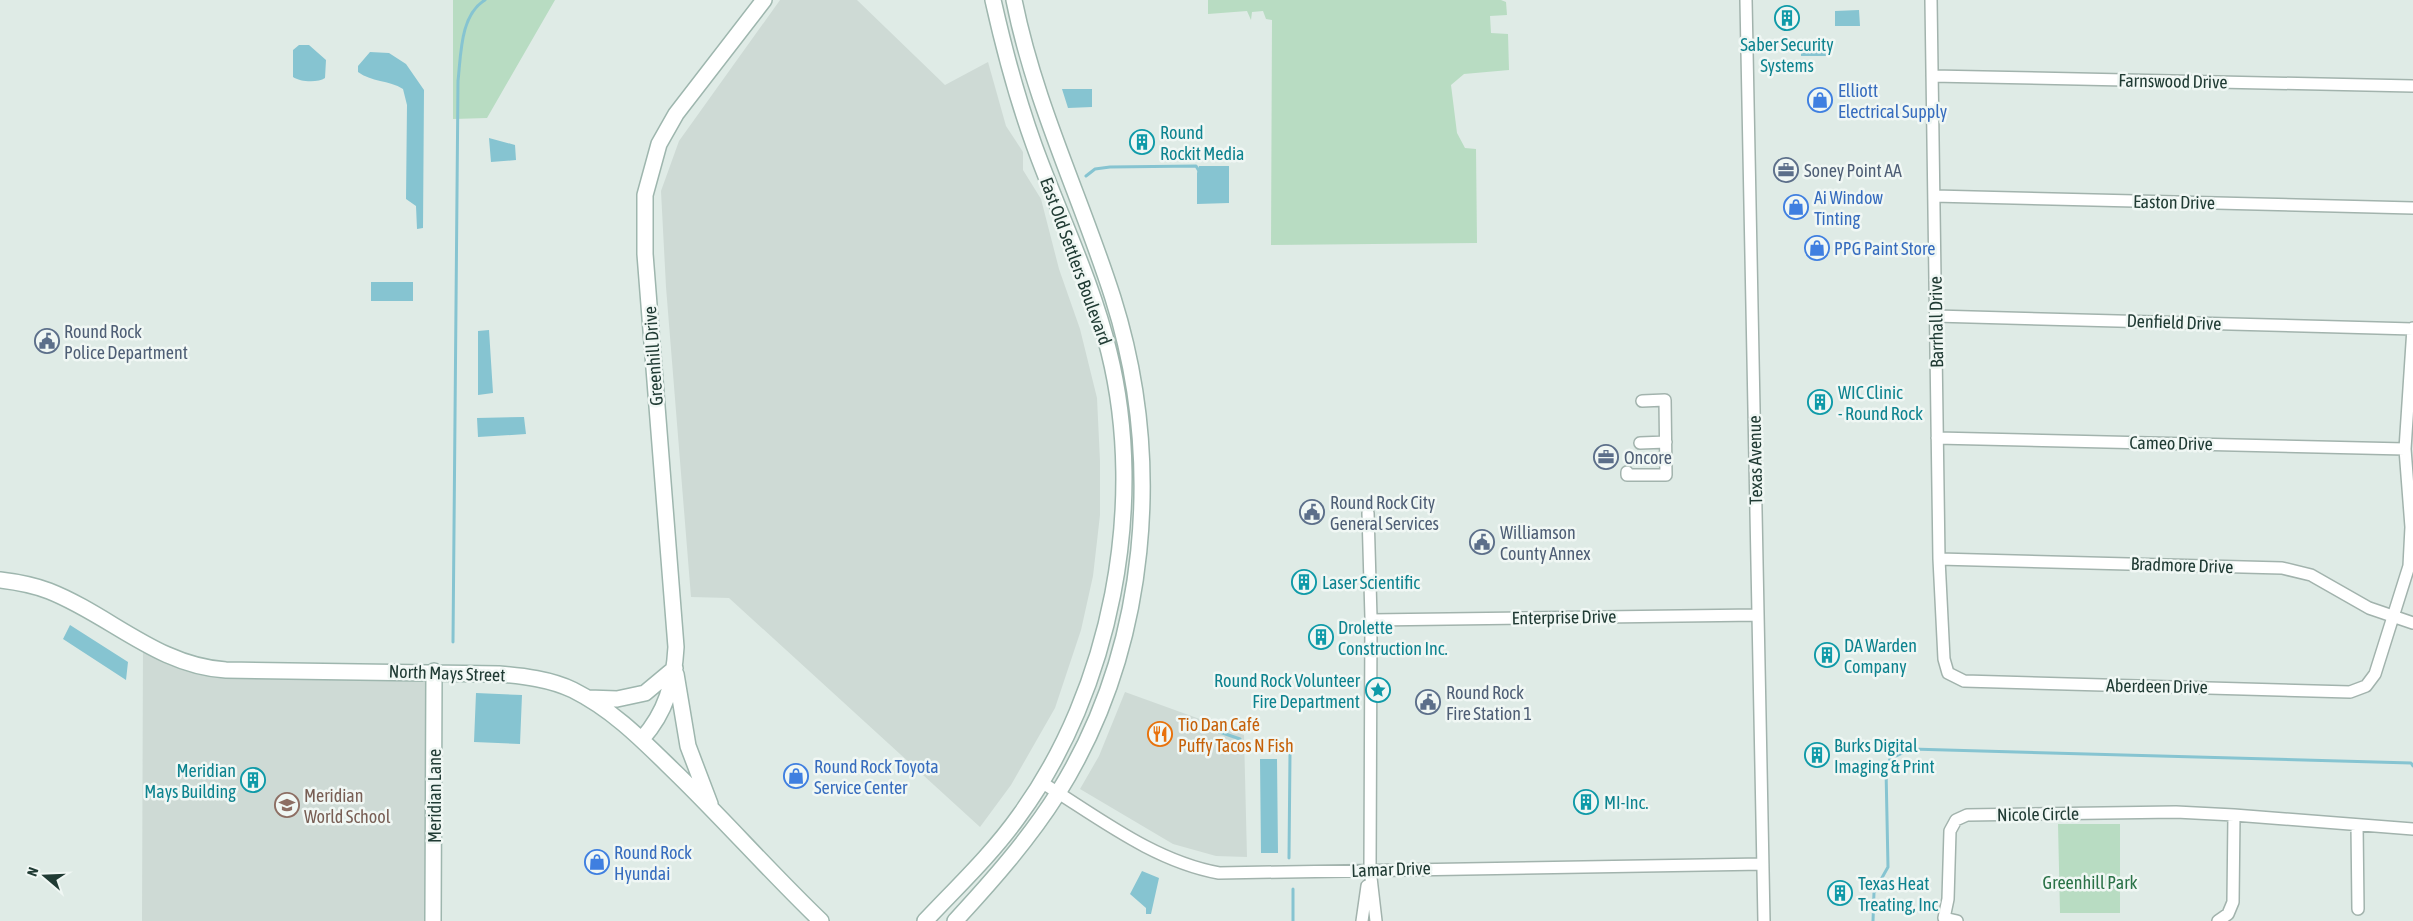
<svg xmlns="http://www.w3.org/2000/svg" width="2413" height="921" font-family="'Asap Condensed',sans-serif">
	<rect width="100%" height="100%" fill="#dfebe6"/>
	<!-- built -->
	<path fill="#cedad5" d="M780 0H857L945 85 988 62 1006 126 1023 152V170L1041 199 1059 269 1080 329 1097 398 1100 461V515L1093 576 1081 630 1055 708 1011 785 980 827 729 598 691 597 666 287 661 191 679 141Z
		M143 648 167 662 191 671 212 675 432 676 431 921H142Z
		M1125 692 1244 735 1247 857 1216 856 1173 844 1080 789 1099 756Z"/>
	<!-- green -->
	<path fill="#b8dcc2" d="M453 0H555L487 118 453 119Z
		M1208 0H1501L1506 2 1507 15 1490 16 1491 33 1508 34 1509 70 1464 74 1451 85 1457 133 1465 148 1476 149 1477 243 1271 245 1272 20 1266 19 1263 11 1252 12 1251 20 1247 11 1208 14Z
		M2058 824H2120V913H2060Z"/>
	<!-- water -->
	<path fill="#86c4d1" d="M1859 10 1860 26H1835V11Z
		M1801 43H1830V56H1801Z
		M299 45H309L326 60 325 78C318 83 300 82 293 77V50Z
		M370 52 389 53 406 64 424 90 423 228 417 229 416 206 406 199 407 105 403 89C389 80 371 82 358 72V66Z
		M1062 89H1092V107L1068 108Z
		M489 138 515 145 516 160 491 162Z
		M1199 166H1229V203L1197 204V173Z
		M371 282H413V301H371Z
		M489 330 493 393 478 395V331Z
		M524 417 526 434 478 437 477 418Z
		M70 625 128 662 126 680 63 639Z
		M476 693 522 695 520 744 474 742Z
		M1260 759H1277L1278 853H1261Z
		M1142 871 1159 878 1151 914H1146V908L1130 894Z"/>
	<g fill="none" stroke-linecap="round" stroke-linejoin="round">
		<!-- stream -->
		<path stroke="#86c4d1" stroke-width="3" d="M1086 176 1095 169 1110 167 1196 166 1199 171
			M453 642 458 81C461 55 460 15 485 0
			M1208 728 1240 739
			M1286 744 1290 753 1289 858
			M1293 889V921
			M1873 921 1874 892 1888 867 1886 769 1890 759 1911 749 2411 763 2413 766"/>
		<defs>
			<path id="street" d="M1746 0 1764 921
				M1931 0 1939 559 1944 659 1948 673 1964 681 2350 692 2366 686 2375 674 2409 566 2411 527 2405 449 2413 328
				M1932 76 2413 86
				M1934 196 2413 208
				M1935 316 2413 329
				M1937 438 2405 449
				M1640 443 1666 442
				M1627 472V475H1666L1665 400 1642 401
				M1368 513 1371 618 1370 869 1376 921
				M1939 559 2282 568 2311 575 2369 608 2413 623
				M1371 620 1758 615
				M1041 782C1098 817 1153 861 1219 873L1763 864
				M2357 825 2358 909
				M1362 921 1367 886
				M1957 921 1944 918 1948 899 1950 831 1956 820 1967 815 2176 812 2234 815 2413 829
				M2218 921 2228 914 2233 902 2234 815"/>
			<path id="secondary" d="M0 580C17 582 33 585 49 591 110 615 158 666 226 670L499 674C523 676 550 679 573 690 615 711 645 743 678 775 727 823 772 874 821 921
				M676 674 688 746 710 804
				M588 698 617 699 645 693 675 668
				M642 739C666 712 674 683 676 647L645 254V195L659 144 676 114 764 0
				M433 921 434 671
				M925 921C957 887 992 854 1019 816 1111 690 1147 505 1109 352 1092 281 1059 214 1034 145 1017 98 1004 49 993 0
				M955 921C992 881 1029 839 1058 793 1149 647 1164 460 1113 298 1081 197 1035 105 1014 0"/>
		</defs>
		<!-- street casing -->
		<use href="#street" stroke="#a2b3ad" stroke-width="14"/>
		<!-- secondary casing -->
		<use href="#secondary" stroke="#9eb6ae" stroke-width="18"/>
		<!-- street -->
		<use href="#street" stroke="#fff" stroke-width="11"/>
		<!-- secondary -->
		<use href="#secondary" stroke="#fff" stroke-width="15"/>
	</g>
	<!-- icons -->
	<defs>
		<symbol id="building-ring" viewBox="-11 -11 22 22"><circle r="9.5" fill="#f0f7f4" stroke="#0f9aa8" stroke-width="1.5"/><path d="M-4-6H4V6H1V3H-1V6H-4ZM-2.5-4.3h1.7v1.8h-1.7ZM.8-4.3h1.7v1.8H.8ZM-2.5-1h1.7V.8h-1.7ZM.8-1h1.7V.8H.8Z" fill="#0f9aa8"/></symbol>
		<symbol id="shop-ring" viewBox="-11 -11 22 22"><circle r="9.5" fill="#f0f7f4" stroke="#3f7fe0" stroke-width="1.5"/><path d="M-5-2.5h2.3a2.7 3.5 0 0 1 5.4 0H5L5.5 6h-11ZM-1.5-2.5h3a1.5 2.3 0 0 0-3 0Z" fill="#3f7fe0"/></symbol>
		<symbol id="office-ring" viewBox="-11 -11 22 22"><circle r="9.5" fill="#f0f7f4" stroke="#5c6f8a" stroke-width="1.5"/><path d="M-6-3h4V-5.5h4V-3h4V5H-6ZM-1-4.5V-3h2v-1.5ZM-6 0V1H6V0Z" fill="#5c6f8a"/></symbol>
		<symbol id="civic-ring" viewBox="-11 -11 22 22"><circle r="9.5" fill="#f0f7f4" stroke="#5c6f8a" stroke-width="1.5"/><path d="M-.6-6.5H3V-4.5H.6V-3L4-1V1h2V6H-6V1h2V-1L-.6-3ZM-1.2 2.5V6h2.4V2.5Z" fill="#5c6f8a"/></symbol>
		<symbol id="sight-ring" viewBox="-11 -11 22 22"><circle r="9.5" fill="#f0f7f4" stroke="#0f9aa8" stroke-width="1.5"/><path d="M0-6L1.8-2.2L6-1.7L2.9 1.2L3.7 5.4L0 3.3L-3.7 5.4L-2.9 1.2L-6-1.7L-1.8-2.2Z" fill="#0f9aa8"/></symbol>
		<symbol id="restaurant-ring" viewBox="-11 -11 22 22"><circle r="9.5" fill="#f0f7f4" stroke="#e8710a" stroke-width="1.5"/><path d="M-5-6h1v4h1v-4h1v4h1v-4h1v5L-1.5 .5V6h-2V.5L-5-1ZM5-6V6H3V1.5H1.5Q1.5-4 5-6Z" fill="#e8710a"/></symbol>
		<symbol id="school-ring" viewBox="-11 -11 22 22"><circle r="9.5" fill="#f0f7f4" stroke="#8d6e63" stroke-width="1.5"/><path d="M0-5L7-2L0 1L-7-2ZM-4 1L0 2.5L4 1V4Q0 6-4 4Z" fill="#8d6e63"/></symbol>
	</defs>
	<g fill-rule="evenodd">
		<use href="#building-ring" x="1773" y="4" width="28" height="28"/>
		<use href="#shop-ring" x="1806" y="86" width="28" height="28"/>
		<use href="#building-ring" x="1128" y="128" width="28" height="28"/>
		<use href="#office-ring" x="1772" y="156" width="28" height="28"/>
		<use href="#shop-ring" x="1782" y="193" width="28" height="28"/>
		<use href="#shop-ring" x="1803" y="234" width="28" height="28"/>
		<use href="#civic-ring" x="33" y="327" width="28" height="28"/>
		<use href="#building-ring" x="1806" y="388" width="28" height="28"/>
		<use href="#office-ring" x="1592" y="443" width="28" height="28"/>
		<use href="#civic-ring" x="1298" y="498" width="28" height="28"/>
		<use href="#civic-ring" x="1468" y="528" width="28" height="28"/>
		<use href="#building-ring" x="1290" y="568" width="28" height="28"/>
		<use href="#building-ring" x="1307" y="623" width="28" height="28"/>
		<use href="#building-ring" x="1813" y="641" width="28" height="28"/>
		<use href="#sight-ring" x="1364" y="676" width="28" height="28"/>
		<use href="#civic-ring" x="1414" y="688" width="28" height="28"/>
		<use href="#restaurant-ring" x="1146" y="720" width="28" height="28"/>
		<use href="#building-ring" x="1803" y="741" width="28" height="28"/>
		<use href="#shop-ring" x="782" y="762" width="28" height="28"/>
		<use href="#building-ring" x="239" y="766" width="28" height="28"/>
		<use href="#building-ring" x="1572" y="788" width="28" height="28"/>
		<use href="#school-ring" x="273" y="791" width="28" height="28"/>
		<use href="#shop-ring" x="583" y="848" width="28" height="28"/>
		<use href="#building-ring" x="1826" y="879" width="28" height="28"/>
	</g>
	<g text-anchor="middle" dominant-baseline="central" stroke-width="5" stroke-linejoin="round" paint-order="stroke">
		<!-- culture labels -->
		<g font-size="18" fill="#0d838f" stroke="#f0f7f4" text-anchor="start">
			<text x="1787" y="44" text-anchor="middle">Saber Security<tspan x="1787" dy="21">Systems</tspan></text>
			<text x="1160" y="132">Round<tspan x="1160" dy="21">Rockit Media</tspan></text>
			<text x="1838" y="392">WIC Clinic<tspan x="1838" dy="21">- Round Rock</tspan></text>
			<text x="1322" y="582">Laser Scientific</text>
			<text x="1338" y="627">Drolette<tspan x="1338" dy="21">Construction Inc.</tspan></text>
			<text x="1844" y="645">DA Warden<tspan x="1844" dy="21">Company</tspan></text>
			<text x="1360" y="680" text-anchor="end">Round Rock Volunteer<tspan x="1360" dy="21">Fire Department</tspan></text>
			<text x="1834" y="745">Burks Digital<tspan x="1834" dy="21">Imaging &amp; Print</tspan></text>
			<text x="236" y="770" text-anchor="end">Meridian<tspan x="236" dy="21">Mays Building</tspan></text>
			<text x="1604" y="802">MI-Inc.</text>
			<text x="1858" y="883">Texas Heat<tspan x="1858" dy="21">Treating, Inc</tspan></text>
		</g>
		<!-- street labels -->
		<g font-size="18" fill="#203b34" stroke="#f0f7f4">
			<text transform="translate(2173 81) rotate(1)">Farnswood Drive</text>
			<text transform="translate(2174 202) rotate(1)">Easton Drive</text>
			<text transform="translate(1076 261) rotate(70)">East Old Settlers Boulevard</text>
			<text transform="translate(1936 322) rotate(-91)">Barrhall Drive</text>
			<text transform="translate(2174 322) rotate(2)">Denfield Drive</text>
			<text transform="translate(653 356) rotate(-94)">Greenhill Drive</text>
			<text transform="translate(2171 443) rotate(1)">Cameo Drive</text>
			<text transform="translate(1755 460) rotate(-91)">Texas Avenue</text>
			<text transform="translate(2182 565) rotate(2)">Bradmore Drive</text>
			<text transform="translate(1564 617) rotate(-1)">Enterprise Drive</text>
			<text transform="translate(447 673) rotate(2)">North Mays Street</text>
			<text transform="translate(2157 686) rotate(1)">Aberdeen Drive</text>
			<text transform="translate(434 796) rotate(-90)">Meridian Lane</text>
			<text transform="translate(2038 814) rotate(-1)">Nicole Circle</text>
			<text transform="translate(1391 869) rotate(-2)">Lamar Drive</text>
		</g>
		<!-- shop labels -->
		<g font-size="18" fill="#366cbe" stroke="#f0f7f4" text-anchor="start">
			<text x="1838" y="90">Elliott<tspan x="1838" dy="21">Electrical Supply</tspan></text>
			<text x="1814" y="197">Ai Window<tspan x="1814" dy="21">Tinting</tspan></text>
			<text x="1834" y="248">PPG Paint Store</text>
			<text x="814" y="766">Round Rock Toyota<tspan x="814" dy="21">Service Center</tspan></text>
			<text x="614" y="852">Round Rock<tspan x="614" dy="21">Hyundai</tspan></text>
		</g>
		<!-- service labels -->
		<g font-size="18" fill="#4e5e75" stroke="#f0f7f4" text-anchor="start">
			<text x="1804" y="170">Soney Point AA</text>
			<text x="64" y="331">Round Rock<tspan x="64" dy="21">Police Department</tspan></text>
			<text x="1624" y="457">Oncore</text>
			<text x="1330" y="502">Round Rock City<tspan x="1330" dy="21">General Services</tspan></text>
			<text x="1500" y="532">Williamson<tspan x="1500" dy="21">County Annex</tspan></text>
			<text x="1446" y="692">Round Rock<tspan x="1446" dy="21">Fire Station 1</tspan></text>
		</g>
		<!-- food labels -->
		<g font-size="18" fill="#c56008" stroke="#f0f7f4" text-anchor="start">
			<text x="1178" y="724">Tio Dan Café<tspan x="1178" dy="21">Puffy Tacos N Fish</tspan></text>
		</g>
		<!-- education labels -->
		<g font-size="18" fill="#785e54" stroke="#f0f7f4" text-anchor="start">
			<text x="304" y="795">Meridian<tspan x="304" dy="21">World School</tspan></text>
		</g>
		<!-- park labels -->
		<g font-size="18" fill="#2a7247" stroke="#f0f7f4">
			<text x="2090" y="882">Greenhill Park</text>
		</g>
	</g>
	<!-- north arrow -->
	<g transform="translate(45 876) rotate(289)" stroke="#f0f7f4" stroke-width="4" paint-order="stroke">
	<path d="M0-4L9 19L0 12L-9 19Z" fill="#203b34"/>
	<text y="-8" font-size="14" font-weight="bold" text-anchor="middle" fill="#203b34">N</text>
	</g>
</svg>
